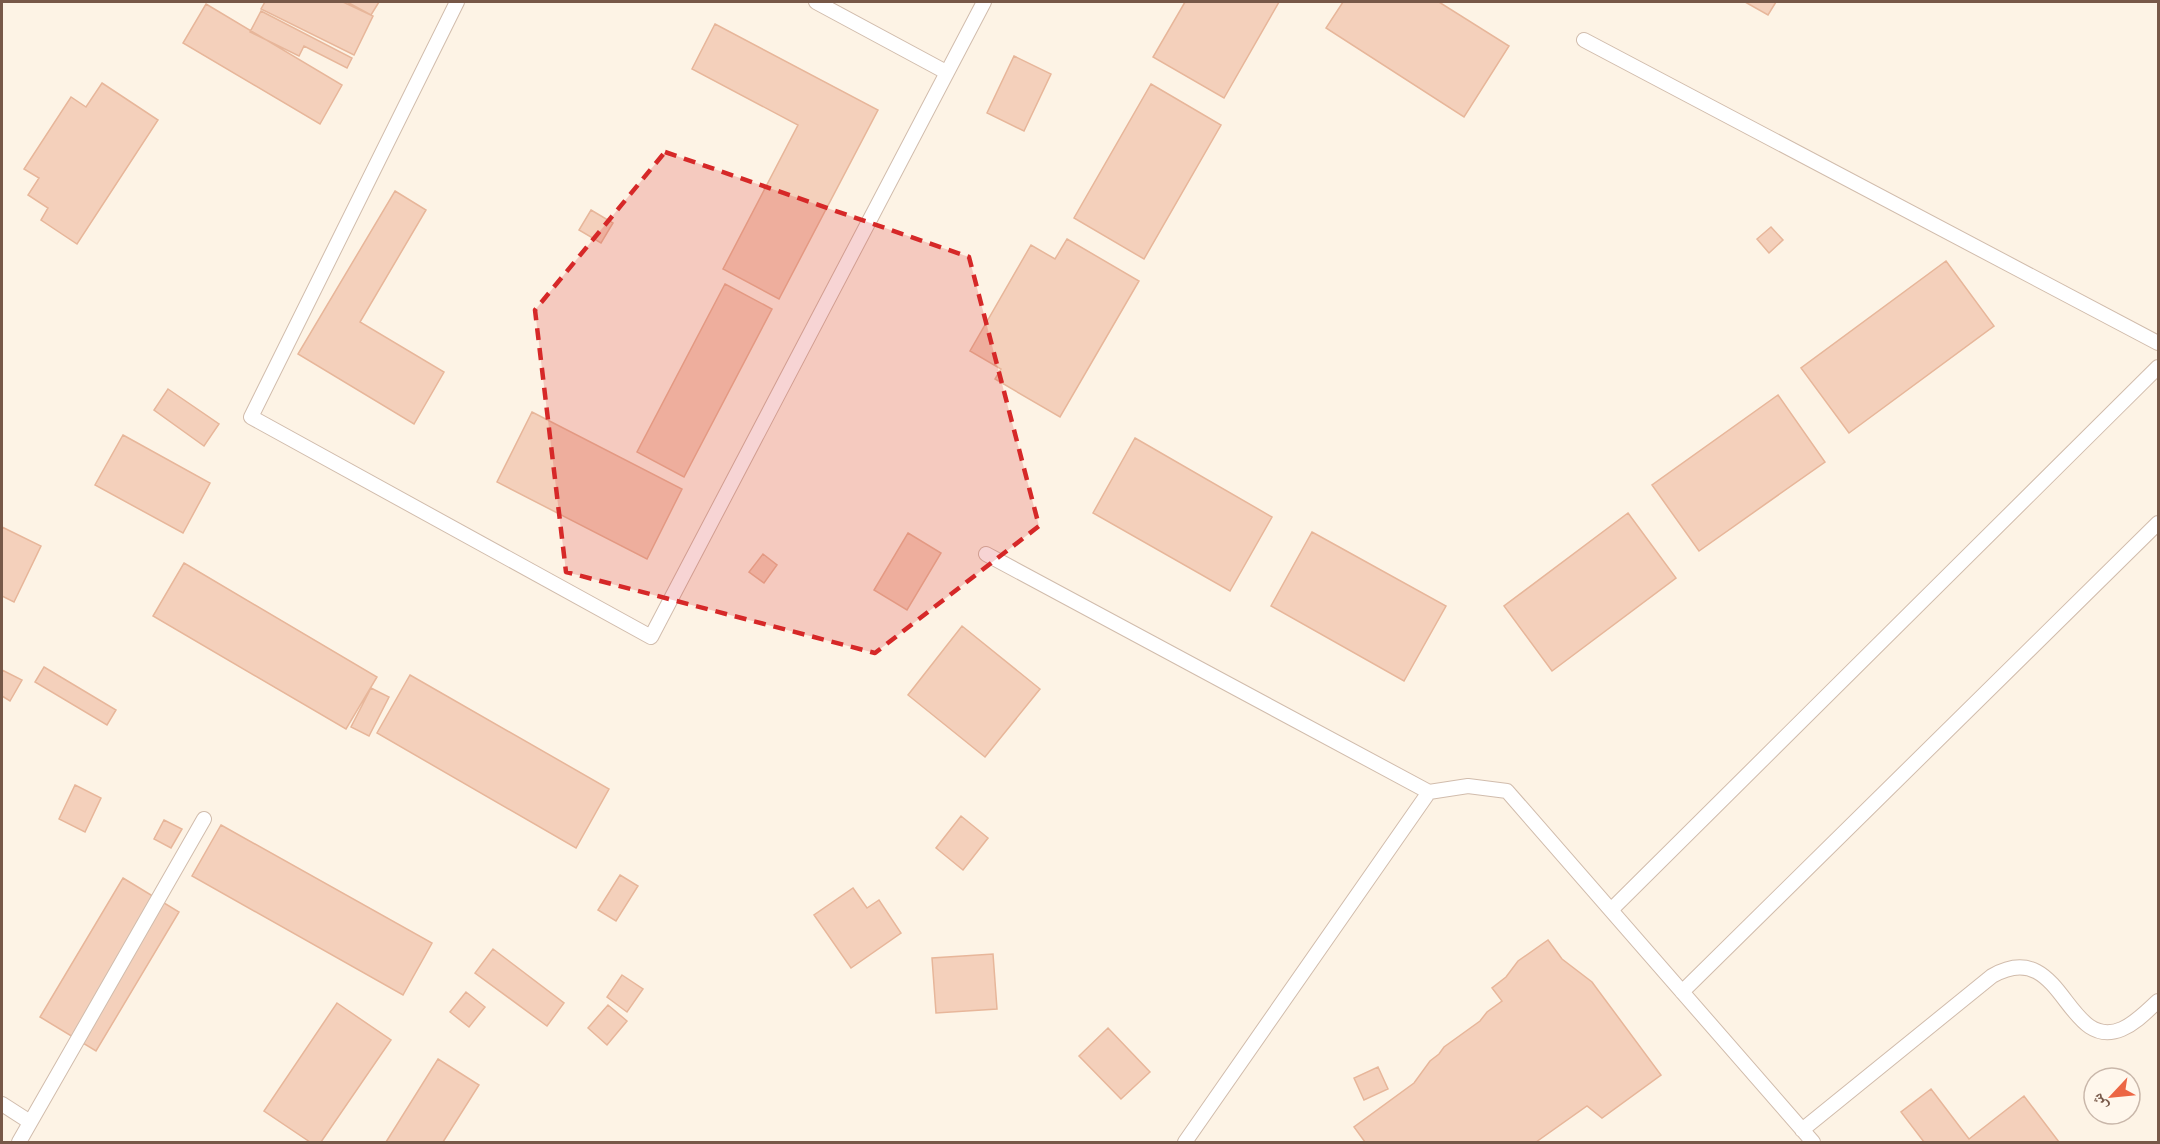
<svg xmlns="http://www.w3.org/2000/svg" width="2160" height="1144" font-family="Arial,'Noto Naskh Arabic',sans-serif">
	<rect width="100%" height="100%" fill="#fdf3e5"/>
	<!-- building -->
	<path fill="#f4d0bb" stroke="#e7b69a" stroke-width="1.5" d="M265 2H343L373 16 354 55 261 9Z
		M347 2H379L371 15Z
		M1185 2H1279L1224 98 1153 57Z
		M1343 2H1439L1509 46 1464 117 1326 28Z
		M1745 2H1776L1768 15Z
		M206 4 342 85 320 124 183 43Z
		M261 11 352 58 347 68 304 46 299 56 250 32Z
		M715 24 878 110 779 299 723 269 798 125 692 69Z
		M1014 56 1051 74 1024 131 987 113Z
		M102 83 158 120 77 244 41 220 48 208 28 195 39 178 24 169 71 97 86 107Z
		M1151 84 1221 125 1144 259 1074 218Z
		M395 191 426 210 360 322 444 372 414 424 298 354Z
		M591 210 613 223 601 243 579 230Z
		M1771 227 1783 240 1769 253 1757 239Z
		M1067 239 1139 281 1060 417 995 379 1001 369 970 351 1031 245 1055 259Z
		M1946 261 1994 326 1849 433 1801 368Z
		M725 284 772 309 684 477 637 452Z
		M168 389 219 424 204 446 154 410Z
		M1778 395 1825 462 1699 551 1652 485Z
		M532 412 682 489 647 559 497 482Z
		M123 435 210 483 183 533 95 485Z
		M1135 438 1272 517 1230 591 1093 513Z
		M1628 513 1676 578 1552 671 1504 606Z
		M2 527 41 546 14 602 2 596Z
		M1312 532 1446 606 1404 681 1271 606Z
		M908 533 941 553 907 610 874 590Z
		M763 554 777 565 764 583 749 572Z
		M184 563 377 677 346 729 153 616Z
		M962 626 1040 689 985 757 908 695Z
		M44 667 116 710 107 725 35 682Z
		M2 670 22 680 10 701 2 696Z
		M410 675 609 789 576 848 377 733Z
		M371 688 389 697 369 736 351 727Z
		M75 785 101 798 85 832 59 819Z
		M961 816 988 838 963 870 936 848Z
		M164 820 182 829 171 848 154 839Z
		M221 825 432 943 403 995 192 876Z
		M620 875 638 886 616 921 598 910Z
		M123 878 179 912 96 1051 40 1017Z
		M853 888 867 908 879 900 901 933 851 968 814 915Z
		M1548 940 1562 959 1592 982 1661 1075 1602 1118 1587 1106 1536 1142H1365L1354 1127 1414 1083 1430 1061 1439 1054 1444 1047 1480 1021 1487 1012 1502 1001 1492 988 1506 977 1518 961Z
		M493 949 564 1003 547 1026 475 973Z
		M993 954 997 1009 936 1013 932 958Z
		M622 975 643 989 627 1012 607 997Z
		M466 992 485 1007 469 1027 450 1012Z
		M337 1003 391 1040 321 1142H310L264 1111Z
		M608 1005 627 1021 607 1045 588 1028Z
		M1108 1028 1150 1072 1121 1099 1079 1056Z
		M438 1059 479 1085 443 1142H386Z
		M1378 1067 1388 1089 1364 1100 1354 1078Z
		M1931 1089 1969 1139 2024 1096 2059 1142H1924L1901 1112Z"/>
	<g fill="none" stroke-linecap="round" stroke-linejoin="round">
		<defs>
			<path id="lane" d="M457 2 251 417 651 637 984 2
				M816 2 946 72
				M1584 40 2158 343
				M986 554 1429 792 1468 786 1507 791 1813 1142
				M1611 910 2158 367
				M1682 992 2158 523
				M2 1104 30 1122
				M1802 1130 1992 976C2063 935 2065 1053 2122 1029 2136 1023 2147 1011 2158 1001
				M19 1142 204 819
				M1185 1142 1429 792"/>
		</defs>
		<!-- lane casing -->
		<use href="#lane" stroke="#d1bcac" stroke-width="16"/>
		<!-- lane -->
		<use href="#lane" stroke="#fff" stroke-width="14"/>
	</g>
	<!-- marked area -->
	<path fill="#d62828" fill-opacity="0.2" stroke="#d62828" stroke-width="4.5" stroke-dasharray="12 8" stroke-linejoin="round" d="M665 152 969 257 1039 526 875 653 566 572 535 310Z"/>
	<!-- border -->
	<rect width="2160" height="1144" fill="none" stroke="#775848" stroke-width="6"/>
	<!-- north arrow -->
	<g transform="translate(2112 1096) rotate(244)"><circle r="28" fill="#fff7ec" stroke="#c9b7aa" stroke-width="1.5"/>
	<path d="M0-4.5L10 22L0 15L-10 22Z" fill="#ec6644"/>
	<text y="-9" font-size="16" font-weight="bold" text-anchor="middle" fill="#775848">ش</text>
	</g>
</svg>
